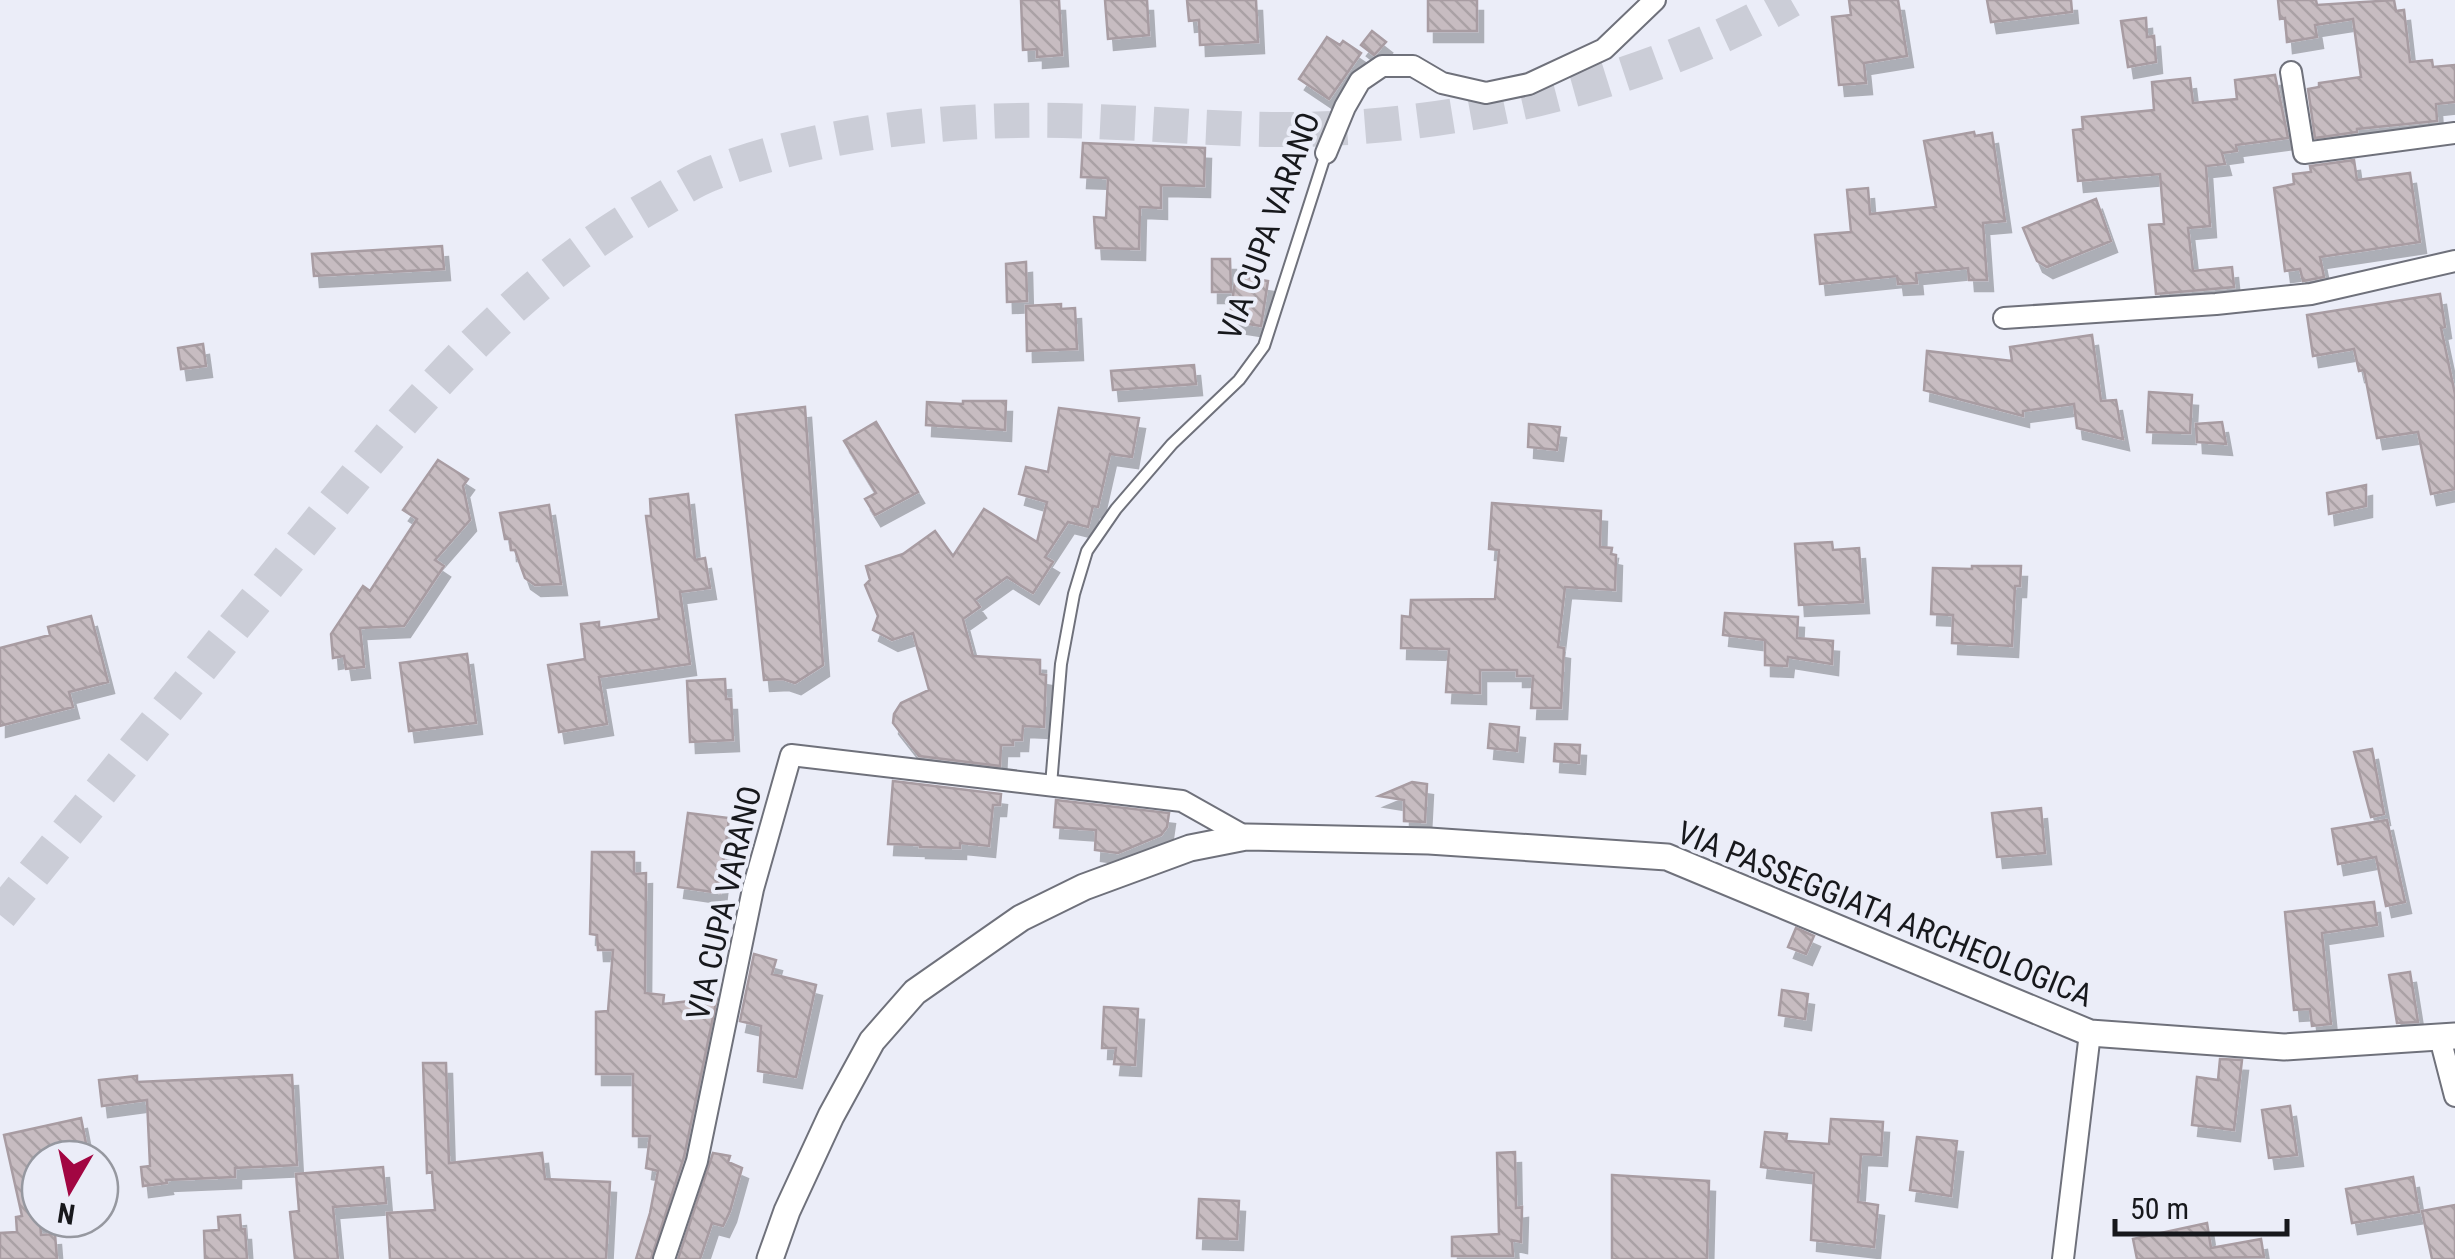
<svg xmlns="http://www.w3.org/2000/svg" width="2455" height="1259" font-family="'Roboto Condensed',sans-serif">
	<defs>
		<pattern id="building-back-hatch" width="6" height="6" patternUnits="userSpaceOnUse" patternTransform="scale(2.5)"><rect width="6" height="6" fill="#c7bcc1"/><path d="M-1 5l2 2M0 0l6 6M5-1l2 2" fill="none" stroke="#aaa1a5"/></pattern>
		<filter id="shadow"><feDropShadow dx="6" dy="11" stdDeviation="0" flood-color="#0004"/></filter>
	</defs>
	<rect width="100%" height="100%" fill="#ebedf8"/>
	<!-- building -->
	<path fill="url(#building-back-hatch)" stroke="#a89ca2" stroke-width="2.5" filter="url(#shadow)" d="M1021 0H1059L1062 55 1037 57V49L1023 50Z
		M1105 0H1147L1149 35 1108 39Z
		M1187 0H1256L1258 42 1200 45 1199 20 1189 21Z
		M1428 0H1477V31H1428Z
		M1849 0H1898L1907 56 1864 63 1866 83 1839 85 1832 17 1851 15Z
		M1987 0H2071L2072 12 1991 22Z
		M2278 0H2316L2317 5 2394 0 2396 11 2404 10 2410 62 2432 60 2433 67 2455 65V102L2436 104 2437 121 2357 129V132L2315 138 2308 89 2319 87V83L2361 77 2353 19 2315 25 2317 37 2287 42 2285 18 2280 19Z
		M2146 18 2147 37 2154 36 2156 62 2128 67 2121 21Z
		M1372 31 1386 42 1374 55 1361 45Z
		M1327 37 1340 45 1343 41 1361 53 1329 99 1299 79Z
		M2275 75 2288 138 2236 145 2237 151 2222 153 2225 164 2206 166 2210 226 2188 228 2193 271 2232 267 2234 287 2156 294 2149 225 2164 224 2160 174 2078 181 2073 130 2083 129 2082 117 2154 110 2152 82 2190 78 2193 103 2237 99 2235 80Z
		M1974 132 1975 136 1992 133 2005 221 1983 223 1987 280H1969L1968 268 1916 273 1917 283 1898 284 1897 276 1820 284 1815 235 1851 232 1847 190 1868 188 1870 214 1936 207 1924 141Z
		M1083 143 1205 148 1204 186 1161 185V208L1140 207 1139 249 1096 248 1094 217 1106 218 1108 178 1081 177Z
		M2354 160 2357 180 2410 173 2420 242 2320 257 2324 277 2303 281 2300 269 2285 271 2274 188 2294 184 2293 174 2311 172 2310 166Z
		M2096 199 2111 241 2047 267 2037 261 2023 228Z
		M442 246 444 269 314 276 312 254Z
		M1212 259H1230L1231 292H1212Z
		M1026 262 1027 301 1007 302 1006 264Z
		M1236 276 1268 281 1261 326 1229 321Z
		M2440 294 2445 327 2441 328 2455 394V489L2431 494 2418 432 2377 438 2364 370 2359 371 2354 349 2313 356 2307 315Z
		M1061 304V309L1075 308 1077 349 1027 351 1026 306Z
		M2092 335 2101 401 2116 400 2123 439 2077 428 2074 404 2023 411V416L1924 390 1927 351 2012 361 2010 347Z
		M203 344 206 366 181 369 178 348Z
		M1194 365 1196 384 1113 390 1111 371Z
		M2149 392 2192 395 2190 433 2147 432Z
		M963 401H1006L1005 430 926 425 927 402 963 404Z
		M805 407 823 665 795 683 783 679 764 680 736 415Z
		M1059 408 1139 418 1132 457 1110 454 1098 507 1093 506 1088 527 1068 522 1045 557 1053 562 1033 593 1007 577 975 600 980 607 963 619 973 656 1040 660V674L1046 675 1044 727 1023 726 1022 740H1013V745H1001L1000 766 919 756 893 723 894 714 901 703 929 690 913 633 892 640 873 630 878 616 865 585 870 580 866 566 903 554 935 531 953 556 984 509 1037 542 1047 502 1019 494 1026 467 1048 472Z
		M876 422 918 492 875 515 865 499 876 493 844 441Z
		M2222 422 2226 444 2197 442 2196 424Z
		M1529 424 1560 427 1557 450 1528 447Z
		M438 460 468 479 463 486 470 520 435 560 444 566 404 626 360 628 364 667 346 669 344 656 333 658 331 634 363 586 370 591 417 519 403 510Z
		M2366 485V506L2329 514 2327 493Z
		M688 494 695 560 705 558 710 588 680 592 690 664 599 677 607 724 559 732 548 665 585 659 581 624 599 622V628L659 619 646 516H651L650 499Z
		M1492 503 1601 511 1600 547 1612 548 1611 554 1616 555 1615 590 1565 587 1558 647 1564 648 1561 708H1531L1533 676H1517V670H1480V693L1446 692 1449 649 1401 648 1402 616 1410 617 1411 600 1495 599 1499 550 1489 549Z
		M549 505 561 584 535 585 525 578 515 550H511L510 539H505L500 513Z
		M1832 542 1833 550 1859 548 1863 602 1799 605 1795 544Z
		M1972 566H2021L2020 586H2015L2012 646 1952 643 1953 615 1931 614 1933 568 1972 569Z
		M1725 613 1798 617 1797 638 1833 641 1832 664 1788 657 1787 666 1765 665V640L1723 635Z
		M91 616 108 682 69 692 73 707 0 726V648L50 635 48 627Z
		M467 654 476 723 409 731 400 663Z
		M725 679 726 699H731L733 740 690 742 687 681Z
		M1490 724 1519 727 1517 751 1488 748Z
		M1555 744 1580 745 1579 763 1554 761Z
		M2372 749 2384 814 2371 817 2354 752Z
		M893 781 1001 794 1000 805H993L989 846 960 843V848L920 847V845L888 844Z
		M1412 782 1427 784 1425 822 1404 821V800L1379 796Z
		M1056 800 1169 813 1167 827 1161 835 1118 853 1095 850 1096 830 1054 827Z
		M2041 808 2045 853 1997 857 1992 813Z
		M688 813 729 818 720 893 678 887Z
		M2387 820 2405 902 2386 906 2376 857 2338 864 2332 829Z
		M592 852H634V874L646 873 645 993 664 995 663 1004 717 998 684 1157 651 1259H636L650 1213 658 1171 646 1168 650 1136H633V1074H596V1012L608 1011 613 950H598L597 935 590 934Z
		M2374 902 2377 925 2322 933 2331 1024 2312 1026 2310 1009 2294 1010 2285 912Z
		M1796 928 1814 936 1806 954 1788 947Z
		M754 954 776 960 772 974 816 985 796 1077 758 1071 761 1026 740 1021Z
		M2410 972 2418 1022 2397 1023 2389 975Z
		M1782 990 1808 994 1805 1019 1779 1015Z
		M1104 1007 1138 1009 1135 1065 1114 1064 1116 1048H1102Z
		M2220 1059 2242 1060 2234 1130 2192 1125 2197 1077 2218 1080Z
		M423 1063H446L449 1163 542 1153 545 1179 610 1182 606 1259H390L387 1213 435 1210 432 1172 427 1173Z
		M292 1075 297 1165 235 1168V1177L166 1180 167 1183 143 1186 141 1167 150 1166 147 1100 102 1106 99 1080 137 1076V1082Z
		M2290 1106 2297 1155 2269 1158 2262 1110Z
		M81 1118 89 1159H40V1182L37 1183 41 1235 55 1234 57 1259H0V1233L17 1232 16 1217 22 1216 4 1135Z
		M1831 1119 1883 1122 1881 1155 1861 1154 1858 1202 1878 1205 1874 1247 1811 1240 1814 1173 1761 1167 1765 1132 1787 1134 1786 1141 1829 1144Z
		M1917 1137 1957 1141 1951 1196 1910 1190Z
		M1515 1152 1516 1208 1522 1207 1521 1242 1512 1240 1513 1256H1452V1237L1499 1234 1497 1153Z
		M713 1153 730 1156 728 1162 742 1168 730 1211 723 1226 712 1223 700 1259H678Z
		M383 1167 386 1203 333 1207 338 1259H295L290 1212 299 1211 296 1174Z
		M1612 1175 1709 1181 1707 1259H1612Z
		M2413 1177 2419 1212 2352 1223 2346 1189Z
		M1199 1199 1239 1201 1237 1239 1197 1238Z
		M2455 1205V1259H2432L2422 1211Z
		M240 1215 241 1229H245L247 1259H205L204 1231 219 1230 218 1217Z
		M2207 1223 2211 1248 2261 1239 2264 1257 2137 1259 2133 1239Z"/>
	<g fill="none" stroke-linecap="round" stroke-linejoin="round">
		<!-- trunk-tunnel -->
		<path stroke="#cbcdd7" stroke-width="35" stroke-dasharray="35 18" stroke-linecap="butt" d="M0 915C91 803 181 692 272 580 386 440 492 296 653 205 671 195 690 182 710 174 827 130 956 117 1080 121 1159 123 1239 132 1317 129 1477 124 1653 80 1791 0"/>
		<defs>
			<path id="service" d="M1051 785 1061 664 1074 594 1087 551 1116 509 1172 444 1239 380 1264 346 1326 153"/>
			<path id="minor" d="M2291 72 2304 153 2455 133
				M1326 153 1345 107 1360 81 1382 66H1413L1442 83 1486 93 1529 84 1604 49 1655 0
				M2004 318 2216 304 2311 294 2455 261
				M2440 1038 2455 1096
				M664 1259 697 1161 753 889 791 755 1182 801 1246 837
				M2063 1259 2090 1033"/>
			<path id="tertiary" d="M770 1259 787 1211 831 1116 872 1041 915 992 1021 918 1084 887 1190 848 1246 837 1429 841 1667 857 2090 1033 2284 1047 2455 1036"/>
		</defs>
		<!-- service casing -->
		<use href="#service" stroke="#6f717b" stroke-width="14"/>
		<!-- minor casing -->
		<use href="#minor" stroke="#6f717b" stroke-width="24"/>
		<!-- tertiary casing -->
		<use href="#tertiary" stroke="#6f717b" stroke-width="29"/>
		<!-- service -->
		<use href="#service" stroke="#fff" stroke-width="10"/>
		<!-- minor -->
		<use href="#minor" stroke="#fff" stroke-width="20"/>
		<!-- tertiary -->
		<use href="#tertiary" stroke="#fff" stroke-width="25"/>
	</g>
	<g text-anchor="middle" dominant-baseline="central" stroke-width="8" stroke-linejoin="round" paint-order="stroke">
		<!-- street labels -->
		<g font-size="32" fill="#17181c" stroke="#ebedf8">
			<text transform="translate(1269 226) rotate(-70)">VIA CUPA VARANO</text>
			<text transform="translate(724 903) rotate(-77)">VIA CUPA VARANO</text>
			<text transform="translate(1885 914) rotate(22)">VIA PASSEGGIATA ARCHEOLOGICA</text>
		</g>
	</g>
	<!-- north arrow -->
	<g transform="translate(70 1189) rotate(189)"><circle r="48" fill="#ebedf8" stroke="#9698a0" stroke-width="2.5"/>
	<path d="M0-8L18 38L0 25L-18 38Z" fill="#a20642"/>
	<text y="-15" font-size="28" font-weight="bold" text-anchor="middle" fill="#17181c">N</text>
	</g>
	<!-- scale -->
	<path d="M2115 1219v15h172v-15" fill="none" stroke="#17181c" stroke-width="5"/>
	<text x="2130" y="1219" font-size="30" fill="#17181c" stroke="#ebedf8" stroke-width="8" paint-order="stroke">50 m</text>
</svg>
